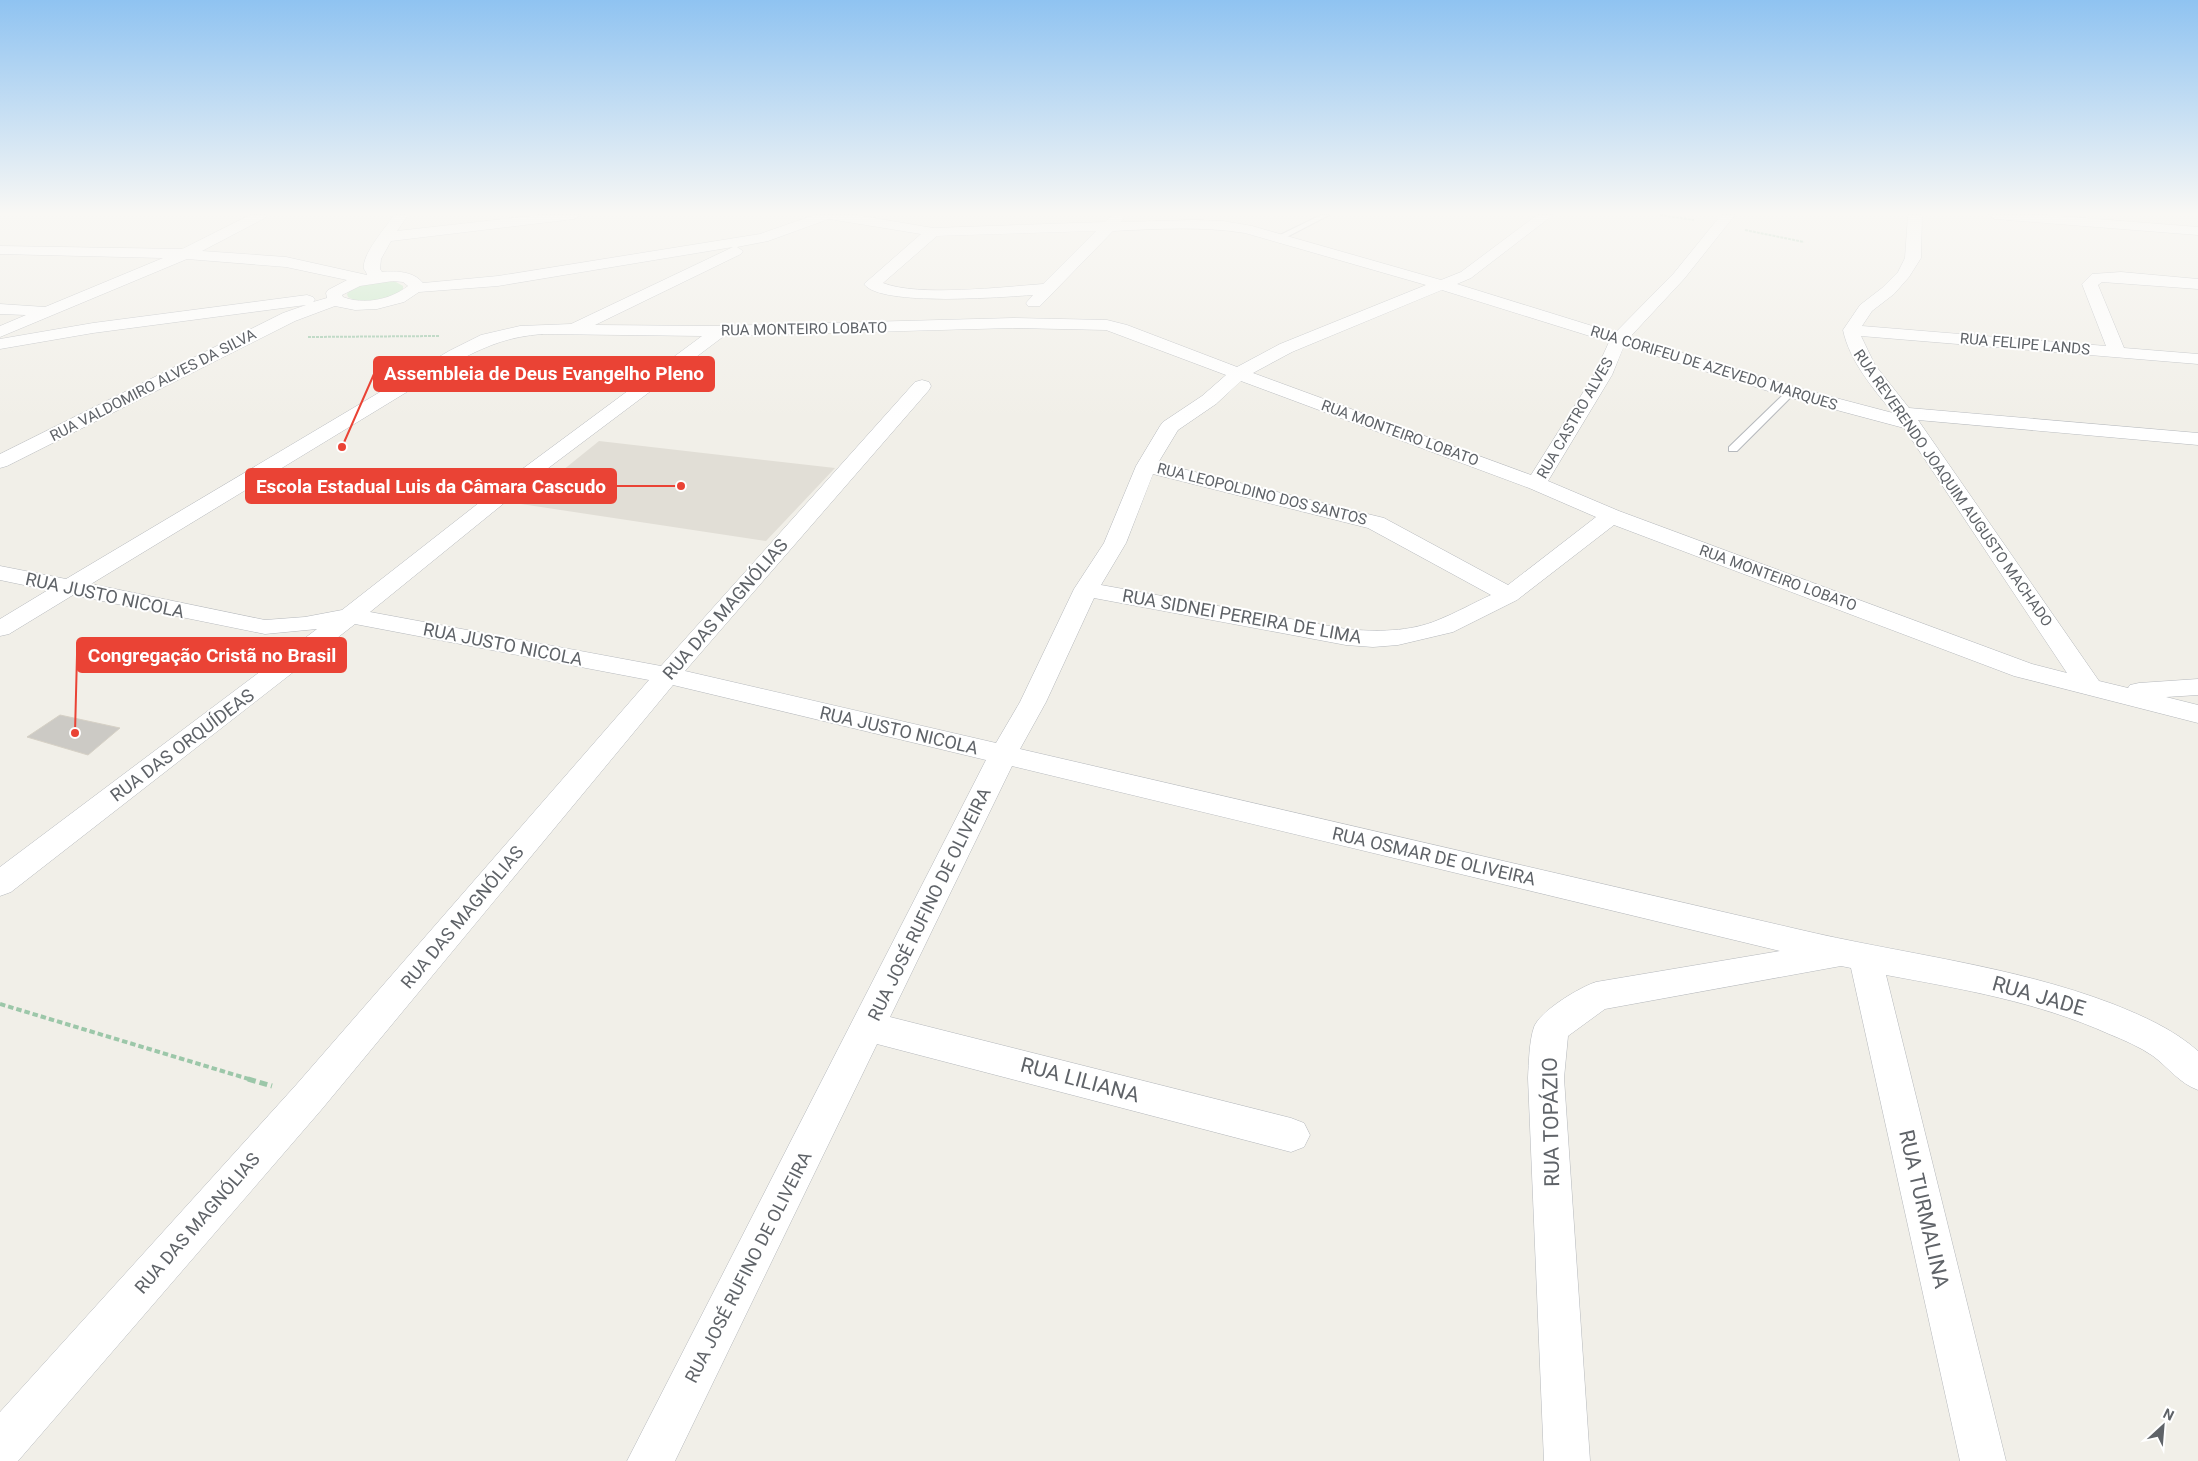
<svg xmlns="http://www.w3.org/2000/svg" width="2198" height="1461" font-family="Roboto,sans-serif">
	<rect width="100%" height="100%" fill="#f1efe8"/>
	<!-- education -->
	<path fill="#e1ded6" d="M599 441 835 468 766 541 521 504Z"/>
	<!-- green -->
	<path fill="#c5e8c5" d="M389 281 396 282 403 286V289C390 300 363 306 348 297L347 294C357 283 375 283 389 281Z"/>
	<!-- building -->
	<path fill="#cccac5" stroke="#d6d1c6" d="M60 715 120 728 88 755 27 737Z"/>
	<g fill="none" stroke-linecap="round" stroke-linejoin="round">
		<defs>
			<path id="service" d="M1321 215H1329L1281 240 1274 238Z
				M1791 389 1794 390V394L1737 451H1729V447L1788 390Z"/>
			<path id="minor" d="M250 215H267L265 218 202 251 286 257 367 275C367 273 365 271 364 269 361 255 387 226 394 215H408L397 231 540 215H581L574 219 391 241 381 259 380 269 382 272C397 271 413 271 423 283L498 276 760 234 814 215H856L933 228 1105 222C1110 217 1113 214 1121 216L1123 219 1121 222 1194 220 1223 221 1252 226 1441 280 1461 272 1537 215H1553L1471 278 1457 284 1615 333 1674 273 1721 215H1735L1684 279 1630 337 1798 388 1893 413C1873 388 1850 362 1843 330L1860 305 1882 288 1898 272 1905 258 1908 215H1922L1921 258 1909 277 1894 294 1872 311 1862 326 2106 346 2082 284 2092 274 2121 272 2198 279V289L2102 282 2098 285 2124 348 2198 354V364L1861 336 1875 365 1909 408 2198 433V445L1918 420 2099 681 2128 688 2130 685 2139 683 2198 679V695L2166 697 2198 705V723L2014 676 1614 525 1517 600 1453 632 1398 645 1373 647 1346 645 1094 598 1046 702 1020 749C1279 809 1538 869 1797 929 1902 954 2011 965 2113 1004 2143 1016 2173 1029 2198 1051V1090C2179 1083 2169 1068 2153 1056 2140 1047 2124 1040 2109 1034 2038 1002 1962 989 1886 975L2006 1461H1960L1851 968 1841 966 1605 1009 1568 1036 1564 1078 1590 1461H1544L1528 1078C1529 1062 1529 1042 1534 1027 1540 1011 1580 987 1596 982L1780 951 1012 766 890 1017 1291 1118 1304 1123 1310 1135 1304 1147 1291 1152 877 1044 675 1461H627L986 760 673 685 322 1109 18 1461H0V1412L296 1085 649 680 355 624 11 892 0 896V867L317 629 265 634 73 595 9 634 0 636V619L48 590 0 580V566L66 579 449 351 481 335 520 326 571 324 733 247 498 286 419 292 404 302 377 309 355 310 335 306 295 321 7 466 0 468V454L283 313 306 305 93 333 0 349V339L93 323 307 295 313 297 315 300 313 302 327 298 326 293 328 290 347 280 286 267 187 259 0 337V326L26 315 0 314V304L45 307 163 258 0 254V246L182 249ZM829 219 921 234 864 284C880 307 1004 297 1033 295L1026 303 1028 306H1040L1113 231C1157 229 1201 226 1245 233L1426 285 1280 344 1237 367 1127 325 1107 320 1013 318 720 326 595 325 741 254 743 251 737 247 768 241ZM1096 231 1043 284C1003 287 919 297 883 283L937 236ZM393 281 403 282 408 286C390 300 364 305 343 297L342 295 360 286ZM1442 290 1609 342 1594 375 1531 475 1253 373 1292 352ZM1013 328 1106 330 1226 375 1202 396 1163 422 1160 426 1136 466 1104 543 1074 589 1020 702 996 743 685 671 929 390 931 386 929 382 922 380 915 382 661 666 370 612 535 478 724 336ZM542 334 702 336 521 470 342 610 305 617 265 620 91 584 461 359C491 344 509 337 542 334ZM1624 346 1784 396 1904 428 2067 673 2032 664 1619 511 1548 481 1612 375ZM1241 381 1529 488 1596 517 1508 585 1384 518 1158 463 1178 430 1216 404ZM1153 474 1368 528 1491 595C1473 603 1456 613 1438 620 1410 632 1376 632 1346 629L1101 585 1126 543Z
				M1988 215H2046L2198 227V235L1995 219Z"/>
		</defs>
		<!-- service casing -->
		<use href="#service" stroke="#b5b8bc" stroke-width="2"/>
		<!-- minor casing -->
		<use href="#minor" stroke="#b5b8bc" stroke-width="1"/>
		<!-- path-far2 -->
		<path stroke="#9cc7a9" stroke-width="2" stroke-dasharray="3 1" stroke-linecap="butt" d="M1660 215 1694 220
			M1745 230 1804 242
			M308 337 439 336"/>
		<!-- path-far1 -->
		<path stroke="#9cc7a9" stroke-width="4" stroke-dasharray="5.5 3" stroke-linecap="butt" d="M0 1004 252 1080"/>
		<!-- path -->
		<path stroke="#9cc7a9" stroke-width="5" stroke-dasharray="8 4" stroke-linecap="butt" d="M248 1079 272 1086"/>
		<!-- service -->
		<use href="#service" fill="#fff" fill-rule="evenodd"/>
		<!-- minor -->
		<use href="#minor" fill="#fff" fill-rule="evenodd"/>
	</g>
	<!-- sky -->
	<linearGradient id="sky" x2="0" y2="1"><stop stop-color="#8fc3f1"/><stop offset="0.51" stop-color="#f9f8f5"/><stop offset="1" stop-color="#f9f8f5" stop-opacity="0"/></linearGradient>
	<rect width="2198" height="419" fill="url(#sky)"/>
	<g text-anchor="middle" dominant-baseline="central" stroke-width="4" stroke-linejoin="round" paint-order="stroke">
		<!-- far-street labels -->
		<g font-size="15" fill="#5f6368" stroke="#fff">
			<text transform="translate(804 329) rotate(-1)">RUA MONTEIRO LOBATO</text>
			<text transform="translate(2025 344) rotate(5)">RUA FELIPE LANDS</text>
			<text transform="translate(1714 368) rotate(17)">RUA CORIFEU DE AZEVEDO MARQUES</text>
			<text transform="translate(153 385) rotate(-27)">RUA VALDOMIRO ALVES DA SILVA</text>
			<text transform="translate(1575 418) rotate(-60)">RUA CASTRO ALVES</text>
			<text transform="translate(1400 433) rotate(20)">RUA MONTEIRO LOBATO</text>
			<text transform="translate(1953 488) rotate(55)">RUA REVERENDO JOAQUIM AUGUSTO MACHADO</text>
			<text transform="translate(1262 494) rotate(14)">RUA LEOPOLDINO DOS SANTOS</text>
			<text transform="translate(1778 578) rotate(20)">RUA MONTEIRO LOBATO</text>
		</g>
		<!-- street labels -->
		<g font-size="18" fill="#5f6368" stroke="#fff">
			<text transform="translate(105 595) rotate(12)">RUA JUSTO NICOLA</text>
			<text transform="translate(725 609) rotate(-49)">RUA DAS MAGNÓLIAS</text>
			<text transform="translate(1242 616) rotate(10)">RUA SIDNEI PEREIRA DE LIMA</text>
			<text transform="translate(503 644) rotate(11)">RUA JUSTO NICOLA</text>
			<text transform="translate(899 730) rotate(13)">RUA JUSTO NICOLA</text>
			<text transform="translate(182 745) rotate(-37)">RUA DAS ORQUÍDEAS</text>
			<text transform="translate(1434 856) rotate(13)">RUA OSMAR DE OLIVEIRA</text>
			<text transform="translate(929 904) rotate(-64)">RUA JOSÉ RUFINO DE OLIVEIRA</text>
			<text transform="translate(462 917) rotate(-50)">RUA DAS MAGNÓLIAS</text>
			<text transform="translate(197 1223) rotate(-49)">RUA DAS MAGNÓLIAS</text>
			<text transform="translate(748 1267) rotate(-63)">RUA JOSÉ RUFINO DE OLIVEIRA</text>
		</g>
		<!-- near-street labels -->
		<g font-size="21" fill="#5f6368" stroke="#fff">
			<text transform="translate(2039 996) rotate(16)">RUA JADE</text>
			<text transform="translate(1080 1080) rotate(15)">RUA LILIANA</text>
			<text transform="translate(1551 1122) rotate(-91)">RUA TOPÁZIO</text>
			<text transform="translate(1924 1209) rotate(77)">RUA TURMALINA</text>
		</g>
	</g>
	<!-- callouts -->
	<path fill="none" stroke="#ea4335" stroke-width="2" d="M342 447L374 374M681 486L616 486M75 733L77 655"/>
	<g fill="#ea4335" stroke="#fff" stroke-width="2">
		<circle cx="342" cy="447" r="5"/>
		<circle cx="681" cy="486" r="5"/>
		<circle cx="75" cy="733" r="5"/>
	</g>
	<g fill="#ea4335" stroke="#ea4335" stroke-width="2">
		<rect x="374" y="357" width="340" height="34" rx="5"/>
		<rect x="246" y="469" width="370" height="34" rx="5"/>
		<rect x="77" y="638" width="269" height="34" rx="5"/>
	</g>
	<g font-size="19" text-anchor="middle" font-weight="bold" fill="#fff">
		<text x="544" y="380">Assembleia de Deus Evangelho Pleno</text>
		<text x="431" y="493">Escola Estadual Luis da Câmara Cascudo</text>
		<text x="212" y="662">Congregação Cristã no Brasil</text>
	</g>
	<!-- north arrow -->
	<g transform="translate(2163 1426) rotate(26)" stroke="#ffffff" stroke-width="4" paint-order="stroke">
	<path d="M0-4L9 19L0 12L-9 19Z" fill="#5f6368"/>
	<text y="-8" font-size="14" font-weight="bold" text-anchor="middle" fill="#5f6368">N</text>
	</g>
</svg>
